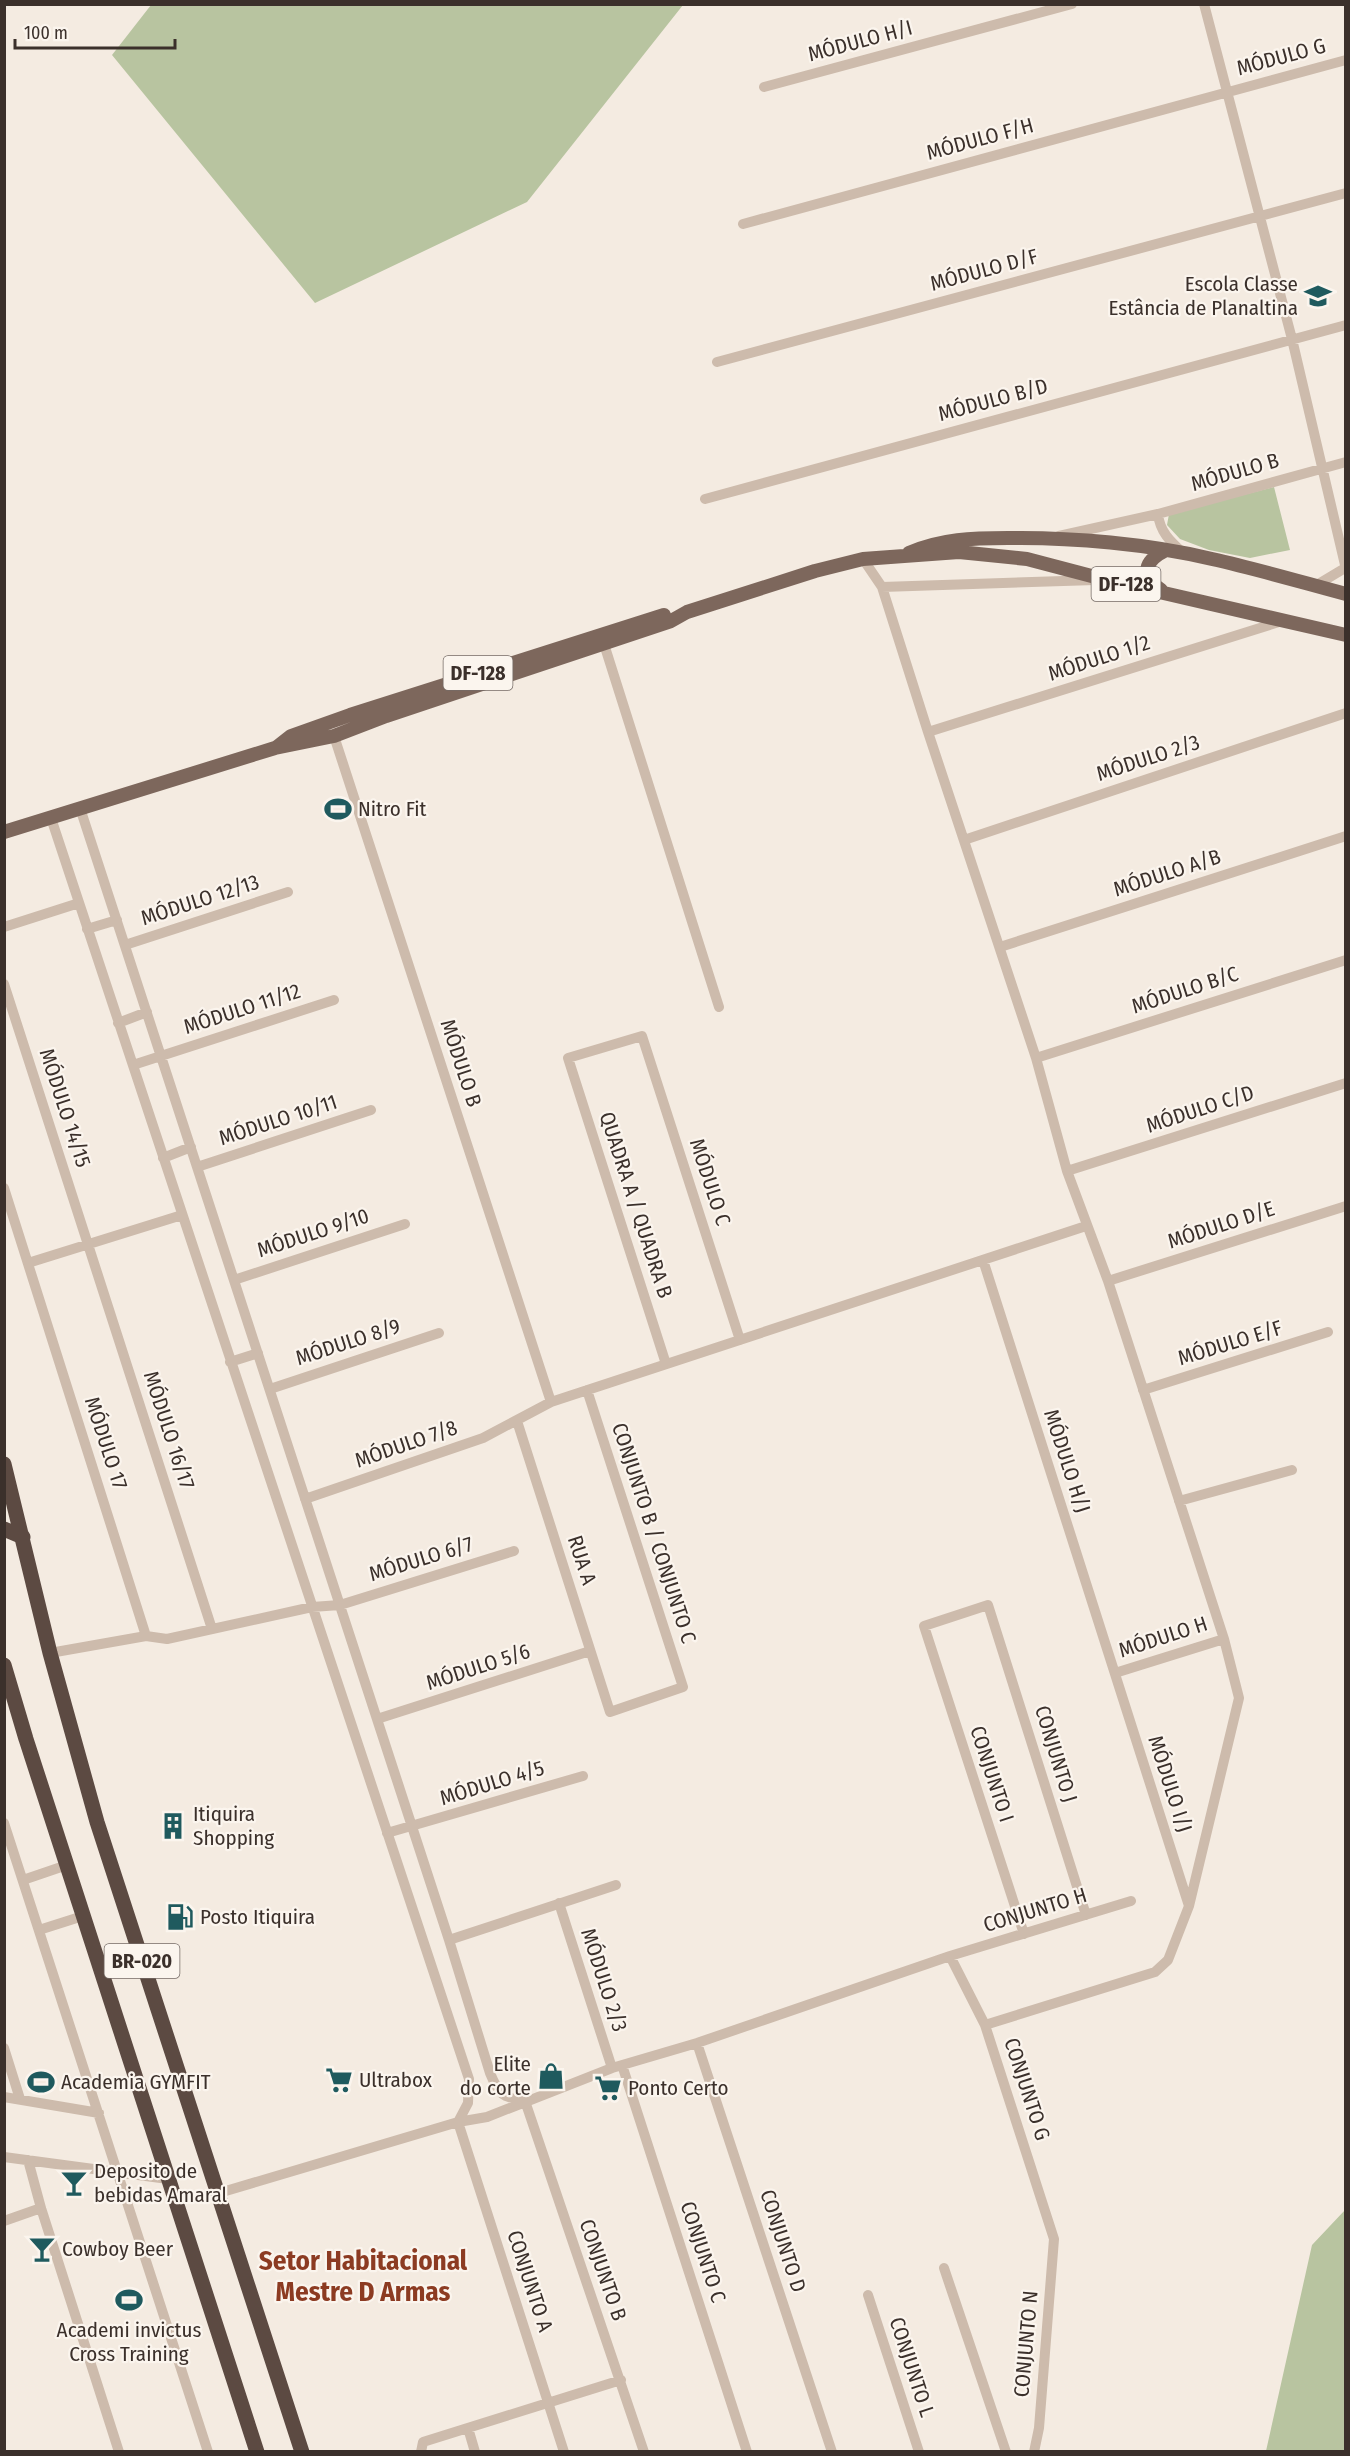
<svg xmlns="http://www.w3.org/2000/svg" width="1350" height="2456" font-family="'Fira Sans Condensed',sans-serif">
	<rect width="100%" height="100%" fill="#f4ebe1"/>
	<!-- green -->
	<path fill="#b8c4a0" d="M151 5V4L683 5 527 202 315 303 112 55Z
		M1274 487 1290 550 1250 558 1209 550 1180 539 1167 525 1169 514Z
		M1345 2210V2451H1266L1312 2245Z"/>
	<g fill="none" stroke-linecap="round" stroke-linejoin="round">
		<!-- minor -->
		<path stroke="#cdbbac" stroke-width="10" d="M1204 4 1292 339 1346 569
			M764 87 1072 4
			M743 224 1346 60
			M717 362 1346 193
			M705 499 1346 325
			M1158 514C1160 532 1170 541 1183 553
			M1059 536 1158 514 1346 462
			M863 559 882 587 928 732 1036 1058 1067 1171 1108 1281 1224 1639 1239 1698 1189 1906 1168 1960 1155 1972 985 2025
			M1315 586 1345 568
			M882 587 1095 580
			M604 644 719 1007
			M928 732 1282 621
			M334 736 551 1402
			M80 808 449 1940 490 2073C499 2095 502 2097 525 2101L644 2452
			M51 818 469 2079 468 2103 458 2122 564 2452
			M964 840 1346 713
			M4 927 79 903
			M87 929 117 920
			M125 945 288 892
			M1000 947 1346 836
			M4 984 212 1629
			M118 1023 147 1012
			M1036 1058 1346 960
			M133 1065 334 1000
			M163 1158 191 1147
			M197 1167 371 1110
			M1067 1171 1346 1083
			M4 1188 146 1636
			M983 1260 1189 1906
			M28 1263 182 1215
			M234 1280 405 1224
			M1108 1281 1346 1206
			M230 1362 258 1353
			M666 1364 568 1058 642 1036 740 1340
			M270 1389 439 1333
			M1143 1390 1328 1332
			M517 1421 610 1712 683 1687 587 1390
			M305 1499 483 1438 551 1402 1086 1226
			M1179 1501 1292 1470
			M50 1653 146 1636 167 1639 312 1607 340 1605 514 1551
			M1115 1673 1224 1639
			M377 1719 590 1651
			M4 1823 208 2452
			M387 1833 583 1776
			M23 1880 67 1865
			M559 1903 612 2068
			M39 1930 83 1916
			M1024 1934 924 1626 988 1605 1086 1915
			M449 1940 616 1885
			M950 1956 985 2025 1054 2239 1039 2428 1034 2452
			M697 2043 832 2452
			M4 2048 20 2099
			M622 2065 747 2452
			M4 2097 99 2113
			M4 2157 168 2179
			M28 2160 41 2208 119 2452
			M219 2193 458 2122 487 2117 612 2068 697 2043 950 1956 1131 1901
			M4 2221 41 2208
			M944 2268 1006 2452
			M868 2295 919 2452
			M468 2428 475 2452
			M421 2452 423 2442 621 2380"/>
		<!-- major -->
		<path stroke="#7d675c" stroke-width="14" d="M909 553C941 539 973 538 1008 538 1071 537 1150 544 1212 559 1257 569 1301 582 1346 594
			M1161 590C1140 575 1144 561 1166 550
			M277 747 291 736 350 715 664 615
			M4 832 275 748 334 736 386 716 671 621 687 612 815 571 863 559 959 552 1027 559 1103 579 1346 635"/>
		<!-- highway -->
		<path stroke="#5c4a42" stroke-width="15" d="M4 1464 50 1653 97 1822 302 2452
			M4 1529 23 1537
			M4 1665 26 1739 257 2452"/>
	</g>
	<!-- icons -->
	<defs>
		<symbol id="school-bare" viewBox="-9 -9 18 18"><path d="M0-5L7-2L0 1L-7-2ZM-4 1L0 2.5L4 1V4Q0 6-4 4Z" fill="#1f5a5e" stroke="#fbf5ee" stroke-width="2.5" paint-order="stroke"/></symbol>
		<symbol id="stadium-bare" viewBox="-9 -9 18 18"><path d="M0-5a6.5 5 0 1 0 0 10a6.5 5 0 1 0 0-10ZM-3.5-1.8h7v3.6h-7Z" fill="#1f5a5e" stroke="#fbf5ee" stroke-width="2.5" paint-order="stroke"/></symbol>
		<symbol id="building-bare" viewBox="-9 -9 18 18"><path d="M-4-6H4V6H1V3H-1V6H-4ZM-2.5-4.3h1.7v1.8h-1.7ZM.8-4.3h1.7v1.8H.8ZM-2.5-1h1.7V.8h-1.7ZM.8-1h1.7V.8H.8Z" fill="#1f5a5e" stroke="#fbf5ee" stroke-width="2.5" paint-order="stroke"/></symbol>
		<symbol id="fuel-bare" viewBox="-9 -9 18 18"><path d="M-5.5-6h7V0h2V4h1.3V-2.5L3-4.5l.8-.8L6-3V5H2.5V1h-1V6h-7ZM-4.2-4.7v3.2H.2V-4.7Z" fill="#1f5a5e" stroke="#fbf5ee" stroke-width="2.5" paint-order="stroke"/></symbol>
		<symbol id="shop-bare" viewBox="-9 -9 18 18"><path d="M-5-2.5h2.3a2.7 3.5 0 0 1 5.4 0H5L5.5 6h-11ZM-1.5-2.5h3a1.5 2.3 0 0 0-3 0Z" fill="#1f5a5e" stroke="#fbf5ee" stroke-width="2.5" paint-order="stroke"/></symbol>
		<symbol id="supermarket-bare" viewBox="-9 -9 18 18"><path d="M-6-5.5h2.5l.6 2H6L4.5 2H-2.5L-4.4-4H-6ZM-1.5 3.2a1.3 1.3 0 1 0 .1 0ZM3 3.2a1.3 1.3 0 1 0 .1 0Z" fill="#1f5a5e" stroke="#fbf5ee" stroke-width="2.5" paint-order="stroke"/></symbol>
		<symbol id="bar-bare" viewBox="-9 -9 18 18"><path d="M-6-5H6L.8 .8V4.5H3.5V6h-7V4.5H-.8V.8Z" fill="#1f5a5e" stroke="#fbf5ee" stroke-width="2.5" paint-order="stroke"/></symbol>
	</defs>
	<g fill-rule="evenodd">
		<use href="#school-bare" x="1299" y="277" width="38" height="38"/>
		<use href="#stadium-bare" x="319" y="790" width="38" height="38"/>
		<use href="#building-bare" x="154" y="1807" width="38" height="38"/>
		<use href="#fuel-bare" x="161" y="1898" width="38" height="38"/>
		<use href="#shop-bare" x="532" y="2057" width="38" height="38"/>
		<use href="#supermarket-bare" x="320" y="2061" width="38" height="38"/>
		<use href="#stadium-bare" x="22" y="2063" width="38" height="38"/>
		<use href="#supermarket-bare" x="589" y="2069" width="38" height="38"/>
		<use href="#bar-bare" x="55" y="2164" width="38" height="38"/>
		<use href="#bar-bare" x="23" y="2230" width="38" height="38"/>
		<use href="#stadium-bare" x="110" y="2281" width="38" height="38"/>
	</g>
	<g text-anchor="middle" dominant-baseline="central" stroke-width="4.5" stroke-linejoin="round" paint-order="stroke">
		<!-- shield labels -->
		<g fill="#fbf5ee" stroke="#756b66" stroke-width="1.5">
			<rect x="1091.5" y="567" width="69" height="34" rx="4.5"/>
			<rect x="443.5" y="656" width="69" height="34" rx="4.5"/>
			<rect x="104.5" y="1944" width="75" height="34" rx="4.5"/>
		</g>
		<g font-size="20" font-weight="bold" fill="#3b302b">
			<text x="1126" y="584">DF-128</text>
			<text x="478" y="673">DF-128</text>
			<text x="142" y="1961">BR-020</text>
		</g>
		<!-- street labels -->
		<g font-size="21" fill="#3b302b" stroke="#fbf5ee">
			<text transform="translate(860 41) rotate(-15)">MÓDULO H/I</text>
			<text transform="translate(1281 57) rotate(-15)">MÓDULO G</text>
			<text transform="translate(980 139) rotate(-15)">MÓDULO F/H</text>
			<text transform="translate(984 270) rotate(-15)">MÓDULO D/F</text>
			<text transform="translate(993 400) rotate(-15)">MÓDULO B/D</text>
			<text transform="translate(1235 472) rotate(-16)">MÓDULO B</text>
			<text transform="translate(1099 658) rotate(-18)">MÓDULO 1/2</text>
			<text transform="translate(1148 758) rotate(-18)">MÓDULO 2/3</text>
			<text transform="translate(1167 873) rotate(-18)">MÓDULO A/B</text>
			<text transform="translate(200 900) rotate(-18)">MÓDULO 12/13</text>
			<text transform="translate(1185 990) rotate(-18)">MÓDULO B/C</text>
			<text transform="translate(242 1009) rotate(-18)">MÓDULO 11/12</text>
			<text transform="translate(461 1063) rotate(72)">MÓDULO B</text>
			<text transform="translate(65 1108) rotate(72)">MÓDULO 14/15</text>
			<text transform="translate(1200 1109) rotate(-18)">MÓDULO C/D</text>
			<text transform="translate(278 1120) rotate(-18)">MÓDULO 10/11</text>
			<text transform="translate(710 1182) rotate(72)">MÓDULO C</text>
			<text transform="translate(636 1205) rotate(72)">QUADRA A / QUADRA B</text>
			<text transform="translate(1221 1225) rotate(-18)">MÓDULO D/E</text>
			<text transform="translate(313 1233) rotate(-18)">MÓDULO 9/10</text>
			<text transform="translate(348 1342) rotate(-18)">MÓDULO 8/9</text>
			<text transform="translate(1230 1343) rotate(-17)">MÓDULO E/F</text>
			<text transform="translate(169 1430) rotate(72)">MÓDULO 16/17</text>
			<text transform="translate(106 1443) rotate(72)">MÓDULO 17</text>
			<text transform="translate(406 1444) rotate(-19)">MÓDULO 7/8</text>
			<text transform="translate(1067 1461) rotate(72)">MÓDULO H/J</text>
			<text transform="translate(654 1533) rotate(72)">CONJUNTO B / CONJUNTO C</text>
			<text transform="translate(421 1559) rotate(-17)">MÓDULO 6/7</text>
			<text transform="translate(582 1560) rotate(72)">RUA A</text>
			<text transform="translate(1163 1637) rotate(-18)">MÓDULO H</text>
			<text transform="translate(478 1667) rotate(-18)">MÓDULO 5/6</text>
			<text transform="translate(1056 1754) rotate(73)">CONJUNTO J</text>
			<text transform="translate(992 1774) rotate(72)">CONJUNTO I</text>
			<text transform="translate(492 1783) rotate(-17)">MÓDULO 4/5</text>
			<text transform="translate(1170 1784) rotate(72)">MÓDULO I/J</text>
			<text transform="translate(1035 1910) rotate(-17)">CONJUNTO H</text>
			<text transform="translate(604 1980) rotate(72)">MÓDULO 2/3</text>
			<text transform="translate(1027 2089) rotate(72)">CONJUNTO G</text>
			<text transform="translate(783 2241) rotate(72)">CONJUNTO D</text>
			<text transform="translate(703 2252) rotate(72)">CONJUNTO C</text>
			<text transform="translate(603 2270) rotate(71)">CONJUNTO B</text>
			<text transform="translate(530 2281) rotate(72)">CONJUNTO A</text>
			<text transform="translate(1026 2344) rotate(-85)">CONJUNTO N</text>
			<text transform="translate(912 2367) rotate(72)">CONJUNTO L</text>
		</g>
		<!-- poi labels -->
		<g font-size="21" fill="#3b302b" stroke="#fbf5ee" text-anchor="start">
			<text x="1298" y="284" text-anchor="end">Escola Classe<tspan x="1298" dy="24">Estância de Planaltina</tspan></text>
			<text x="358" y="809">Nitro Fit</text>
			<text x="193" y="1814">Itiquira<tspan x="193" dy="24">Shopping</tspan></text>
			<text x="200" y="1917">Posto Itiquira</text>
			<text x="531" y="2064" text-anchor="end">Elite<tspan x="531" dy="24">do corte</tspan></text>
			<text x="359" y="2080">Ultrabox</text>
			<text x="61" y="2082">Academia GYMFIT</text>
			<text x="628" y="2088">Ponto Certo</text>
			<text x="94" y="2171">Deposito de<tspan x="94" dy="24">bebidas Amaral</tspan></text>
			<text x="62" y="2249">Cowboy Beer</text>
			<text x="129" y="2330" text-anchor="middle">Academi invictus<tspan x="129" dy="24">Cross Training</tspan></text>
		</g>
		<!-- district labels -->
		<g font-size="27" font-weight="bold" fill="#8c3b22" stroke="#fbf5ee">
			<text x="363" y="2261">Setor Habitacional<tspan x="363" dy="31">Mestre D Armas</tspan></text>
		</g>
	</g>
	<!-- border -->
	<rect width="1350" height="2456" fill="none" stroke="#3b302b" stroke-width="12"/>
	<!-- scale -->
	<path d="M15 39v9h160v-9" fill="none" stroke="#3b302b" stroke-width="3"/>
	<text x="24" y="39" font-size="18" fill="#3b302b" stroke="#fbf5ee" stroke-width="4.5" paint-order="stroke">100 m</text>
</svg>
